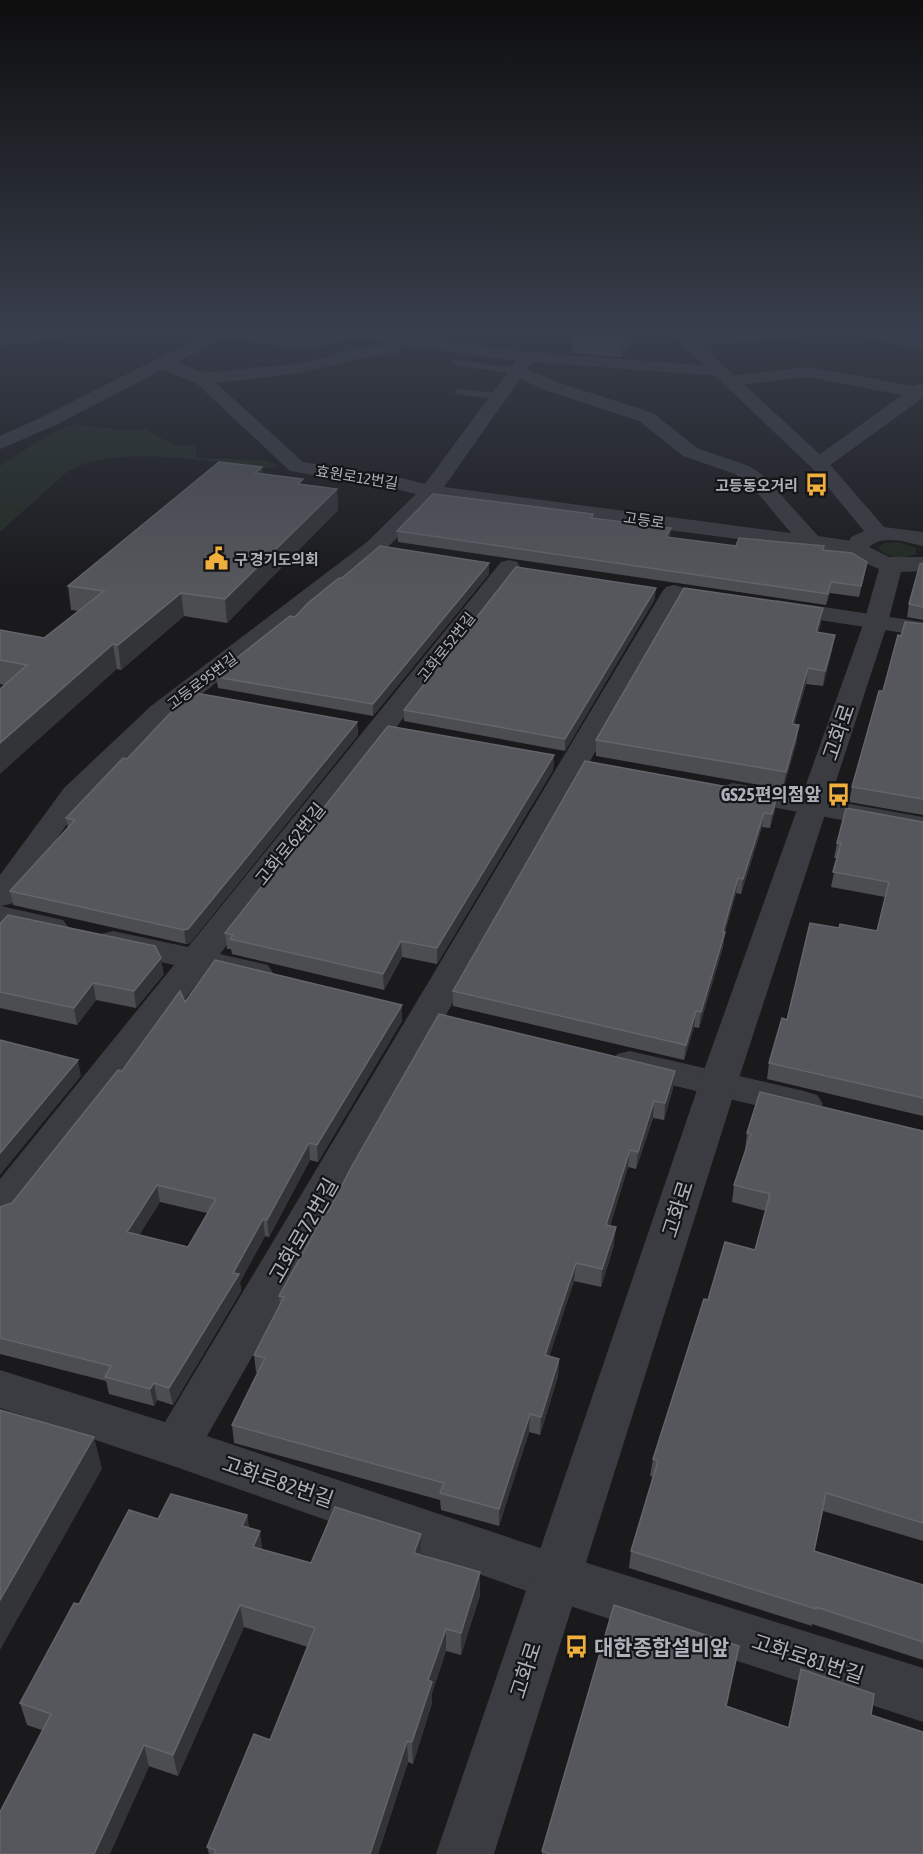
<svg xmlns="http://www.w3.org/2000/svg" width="923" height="1854" font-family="'Asap Condensed','Noto Sans KR',sans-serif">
	<rect width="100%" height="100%" fill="#1a1a1c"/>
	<!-- green -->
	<path fill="#222a22" d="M75 424 122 430 145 429 174 445 196 446 197 458 265 460 279 466 265 468C212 463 113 442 67 472L0 532V466L51 433Z
		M898 542 916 548V554C904 559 887 559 878 548L884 543Z"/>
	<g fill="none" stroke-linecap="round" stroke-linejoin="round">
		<!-- service -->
		<path fill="#3b3c41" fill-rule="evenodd" d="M455 360 516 368 520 371 516 374 452 365V361Z
			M458 389 498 393 503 396 498 399 455 394V390Z"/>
		<!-- minor -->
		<path fill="#3b3c41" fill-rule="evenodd" d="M46 330H92L84 335 0 346V336Z
			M215 330C246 330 277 337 309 337 330 337 348 330 369 330L528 352 725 367 728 371 725 375 719 376 533 362 527 369 560 383 653 413 697 448 749 466 764 476 818 536 866 543 869 548 866 553 858 555 435 499 383 552 171 718 84 800 11 904 1 906 63 920 68 927 63 934 51 937 0 926V875L64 788 151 706 367 542 416 494 396 489 290 471 196 383 155 367 152 363 155 359H167L204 373 301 363 359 348 393 344 399 345 401 349 399 353 360 358 302 373 216 383 303 462 398 477 425 484 516 361 356 338 329 345 311 347 273 345 215 336 213 333ZM520 379 548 391 639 421 683 456 735 474 750 484 791 533 444 487Z
			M766 330H839L831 335 687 346 679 341 687 336Z
			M840 330H875L923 339V349L848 335Z
			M808 367 914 386 923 383V398L826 468H812L809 464 812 460 902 395 808 377 730 386 724 385 721 381 724 377 730 376Z
			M509 560 517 562 520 567 517 572 220 954 268 965 273 973 268 981 256 984 206 972 14 1219 0 1223V1179L174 965 101 948 96 941 101 934 113 931 188 947 501 562Z
			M674 585 682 587 686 592 207 1436 555 1553 923 1668V1722L555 1601 176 1467 0 1408V1370L165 1422 662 592 666 587Z
			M777 600 923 622V636L768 612 765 607 768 602Z
			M733 783 923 817V835L723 798 718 792 723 786Z
			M630 1051 804 1091 817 1095 823 1104 817 1113 804 1117 617 1072 612 1063 617 1054Z"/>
		<!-- tertiary -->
		<path fill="#3b3c41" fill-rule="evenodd" d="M214 330H235L233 333 56 425 0 449V436L42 417Z
			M667 330H685L826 460 884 527 923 532V546C907 542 883 534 869 547L889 557H923V571L901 572 888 622 737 1084 494 1854H436L699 1084 864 622 879 569 856 559 847 548 851 537 864 531 812 468Z"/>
	</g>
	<!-- wall -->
	<path fill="#4b4d51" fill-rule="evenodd" d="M637 330 621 357 572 353 573 338Z
		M262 467V474L303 484 337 489 338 510 227 623 184 616 121 670 117 669 5 685 0 684V630L44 638 79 611 71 610 68 586Z
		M593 514V519L670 538 736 546 823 550 865 572 859 597 830 593 826 605 398 542 397 531Z
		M923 563V620L907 617 909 604Z
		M489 574 373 716 218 688 216 677 295 617Z
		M655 599 565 751 404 721V710Z
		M821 623 818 633 835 635 832 650 823 686 806 684 794 724 797 741 783 789 596 756V740Z
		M923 624V815L849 802 852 787 901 636Z
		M357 722 358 735 190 943 186 944 13 905 10 891 68 828 66 818 127 759Z
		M554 755 553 770 437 964 402 957 384 990 232 954 231 949H227L225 933Z
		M777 796 775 810 770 828 762 827 741 894 736 893 725 932 723 947 699 1028 694 1027 684 1060 453 1006V991Z
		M923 822V1116L767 1079 769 1063 787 1020 839 928 877 931 885 897 831 887 837 858H834L837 843Z
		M0 924 164 974 136 1008 96 1000 77 1025 0 1008Z
		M185 1002 402 1005V1021L318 1162 310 1160 269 1237 265 1236 240 1282 241 1291 173 1405 157 1400 154 1406 109 1394 106 1381 0 1354V1207L12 1203 122 1071ZM160 1202 207 1213 188 1247 139 1235Z
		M675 1071 673 1088 664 1120 653 1118 636 1169 628 1167 610 1226 614 1245 601 1287 574 1281 549 1356 559 1359 558 1376 540 1435 529 1432 499 1526 441 1510 440 1500 234 1443 232 1425 258 1373 256 1372 254 1355 280 1305 279 1296 328 1212Z
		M923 1131V1541L823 1511 814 1551 923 1585V1660L812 1624V1626L629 1568 631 1551 654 1477 650 1476 653 1459 708 1300 755 1250 766 1211 732 1202 734 1185 746 1150H745L747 1133Z
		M247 1515 249 1528 262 1549 311 1563 421 1555 480 1572V1595L461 1655 446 1651 432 1693V1703L413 1764 408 1762 378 1854H209L207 1847 270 1740 308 1647 244 1627 178 1776 27 1725 20 1703 79 1604 158 1519Z
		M801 1669 871 1715 923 1854H542V1851L726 1706 788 1727Z"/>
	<!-- shaded-wall -->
	<path fill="#333437" d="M628 330H637L621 357V342Z
		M262 467 264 488 255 473Z
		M337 489 338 510 227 623 225 599Z
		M671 528 670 539 666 537Z
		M489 563V574L373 716V704Z
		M831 582 830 593 826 605 828 594Z
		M656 588 655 599 565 751V739Z
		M181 593 184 616 121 670 118 645Z
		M823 608 821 623 814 647 816 632Z
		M835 635 832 650 823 686 825 671Z
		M113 644 117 669 0 774V743Z
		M808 668 806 684 790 740 792 724Z
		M357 722 358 735 190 943 186 944 184 930Z
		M799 725 797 741 783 789 786 772Z
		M554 755 553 770 437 964V948Z
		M777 796 775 810 770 828 772 814Z
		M764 813 762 827 741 894 743 879Z
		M738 878 736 893 725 932 723 947 699 1028 701 1012Z
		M401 941 402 957 384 990 383 974Z
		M161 958 164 974 136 1008 134 991Z
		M93 983 96 1000 77 1025 74 1008Z
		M402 1005V1021L318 1162 317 1145Z
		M696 1011 694 1027 684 1060 686 1045Z
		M78 1060 81 1076 0 1175V1153Z
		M675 1071 673 1088 664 1120 665 1103Z
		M654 1101 653 1118 636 1169 638 1152Z
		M309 1143 310 1160 269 1237 267 1220Z
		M630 1150 628 1167 605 1242 606 1225Z
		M157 1185 160 1202 130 1250 127 1232Z
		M263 1219 265 1236 240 1282 241 1291 173 1405 169 1388Z
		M616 1227 614 1245 601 1287 602 1269Z
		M576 1263 574 1281 544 1373 545 1355Z
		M559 1359 558 1376 540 1435 541 1417Z
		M154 1383 157 1400 154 1406 150 1389Z
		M530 1414 529 1432 499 1526V1509Z
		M94 1437 102 1469 0 1650V1600Z
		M247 1515 250 1538 242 1526Z
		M260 1531 263 1554 253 1547Z
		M421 1534V1556L414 1553Z
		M480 1572V1595L461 1655V1633Z
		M240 1605 244 1627 178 1776 173 1755Z
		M446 1629V1651L432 1693V1703L413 1764 412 1742 428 1680Z
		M407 1741 408 1762 378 1854H370Z
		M144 1745 149 1767 110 1854H94Z"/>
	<!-- building -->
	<path fill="#56575c" stroke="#63656b" stroke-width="1.5" fill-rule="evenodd" d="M578 330H628L621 342 573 338Z
		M219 462 262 467 255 473 303 479 298 484 337 489 225 599 181 593 118 645 113 644 0 743V689L27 665 0 660V630L44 638 104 591 68 586Z
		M433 494 593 514 591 518 671 528 666 537 736 546 739 538 824 546 823 550 852 553 867 562 861 586 831 582 828 594 397 531Z
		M380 546 489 563 373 704 216 677 229 664 290 616 295 617 308 603 339 578H342Z
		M923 563V607L909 604 920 564Z
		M516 567 656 588 565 739 404 710Z
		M684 588 823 608 816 632 835 635 825 671 808 668 792 724 799 725 786 772 596 740Z
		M905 622 923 624V799L852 787 879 691H883L898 635 901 636Z
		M190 692 357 722 188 929 184 930 10 891 75 820 66 818 123 758 127 759Z
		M388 726 554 755 437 948 401 941 383 974 230 939 233 935 225 933Z
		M585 761 777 796 772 814 764 813 743 879 738 878 723 931 725 932 701 1012 696 1011 686 1045 453 991Z
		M846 808 923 822V1098L769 1063 782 1018 787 1020 810 923 839 928 840 924 877 931 889 882 833 872 841 843H837Z
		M8 915 155 946 161 958 134 991 93 983 74 1008 0 992V924Z
		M215 960 402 1005 317 1145 309 1143 267 1220 263 1219 233 1273 239 1274 169 1388 154 1383 150 1389 105 1377 111 1366 0 1338V1207L12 1203 118 1070 122 1071 180 991 185 1002ZM157 1185 216 1199 188 1247 127 1232Z
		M439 1014 675 1071 665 1103 654 1101 638 1152 630 1150 606 1225 616 1227 602 1269 576 1263 545 1355 559 1359 541 1417 530 1414 499 1509 440 1493 444 1483 232 1425 265 1358 254 1355 284 1297 279 1296 326 1211 328 1212 352 1166Z
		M0 1040 78 1060 0 1153Z
		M760 1092 923 1131V1523L826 1493 814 1551 923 1585V1642L816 1607V1609L631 1551 658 1461 653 1459 704 1299 708 1300 725 1242 755 1250 770 1194 734 1185 751 1134 747 1133Z
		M0 1410 94 1437 0 1600Z
		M171 1494 247 1515 242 1526 260 1531 253 1547 311 1563 335 1507 421 1534 414 1553 480 1572 461 1633 446 1629 428 1680 432 1682 412 1742 407 1741 370 1854H214L216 1850 207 1847 254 1734 270 1740 315 1628 240 1605 173 1755 144 1745 94 1854H0V1812L51 1714 20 1703 74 1603 79 1604 129 1510 158 1519Z
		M614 1605 739 1646 726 1706 789 1728 801 1669 874 1694 871 1715 923 1732V1854H550L542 1851Z"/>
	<!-- sky -->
	<linearGradient id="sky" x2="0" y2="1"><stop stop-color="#0e0e0f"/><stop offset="0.56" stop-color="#383e4b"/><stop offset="1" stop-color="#383e4b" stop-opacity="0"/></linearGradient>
	<rect width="923" height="590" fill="url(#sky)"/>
	<!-- icons -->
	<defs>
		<symbol id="bus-bare" viewBox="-9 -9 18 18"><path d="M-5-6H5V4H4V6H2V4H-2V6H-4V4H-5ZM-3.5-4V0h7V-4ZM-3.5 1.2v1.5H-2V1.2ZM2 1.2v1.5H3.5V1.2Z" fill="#f1af3d" stroke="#151517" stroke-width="2.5" paint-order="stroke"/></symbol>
		<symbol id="civic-bare" viewBox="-9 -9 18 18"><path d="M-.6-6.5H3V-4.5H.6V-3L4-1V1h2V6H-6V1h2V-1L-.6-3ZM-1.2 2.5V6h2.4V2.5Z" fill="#f1af3d" stroke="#151517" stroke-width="2.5" paint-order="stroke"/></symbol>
	</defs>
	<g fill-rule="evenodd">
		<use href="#bus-bare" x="800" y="468" width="33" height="33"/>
		<use href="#civic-bare" x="200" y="542" width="33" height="33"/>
		<use href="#bus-bare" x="822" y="778" width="33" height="33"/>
		<use href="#bus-bare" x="560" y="1630" width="33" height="33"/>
	</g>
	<g text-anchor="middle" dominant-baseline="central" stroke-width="4.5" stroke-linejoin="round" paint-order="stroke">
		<!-- far-street labels -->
		<g font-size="15" fill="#acb1bb" stroke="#151517">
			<text transform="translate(357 477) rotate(9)">효원로12번길</text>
			<text transform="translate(644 520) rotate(8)">고등로</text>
			<text transform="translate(446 647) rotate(-52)">고화로52번길</text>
			<text transform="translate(202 681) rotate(-37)">고등로95번길</text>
		</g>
		<!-- far-poi labels -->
		<g font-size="15" font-weight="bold" fill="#acb1bb" stroke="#151517" text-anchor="end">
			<text x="798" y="485">고등동오거리</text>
			<text x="234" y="559" text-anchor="start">구 경기도의회</text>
		</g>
		<!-- poi labels -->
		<g font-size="18" font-weight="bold" fill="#acb1bb" stroke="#151517" text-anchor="end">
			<text x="821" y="794">GS25편의점앞</text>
		</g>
		<!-- street labels -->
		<g font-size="18" fill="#acb1bb" stroke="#151517">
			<text transform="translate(290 844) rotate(-51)">고화로62번길</text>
		</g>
		<!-- near-street labels -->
		<g font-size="21" fill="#acb1bb" stroke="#151517">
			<text transform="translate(838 732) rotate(-71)">고화로</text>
			<text transform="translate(677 1209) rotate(-72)">고화로</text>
			<text transform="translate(303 1230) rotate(-60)">고화로72번길</text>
			<text transform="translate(278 1481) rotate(19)">고화로82번길</text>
			<text transform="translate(808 1658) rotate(18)">고화로81번길</text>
			<text transform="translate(525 1670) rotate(-72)">고화로</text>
		</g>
		<!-- near-poi labels -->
		<g font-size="21" font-weight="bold" fill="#acb1bb" stroke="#151517" text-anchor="start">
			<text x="594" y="1647">대한종합설비앞</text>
		</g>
	</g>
</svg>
